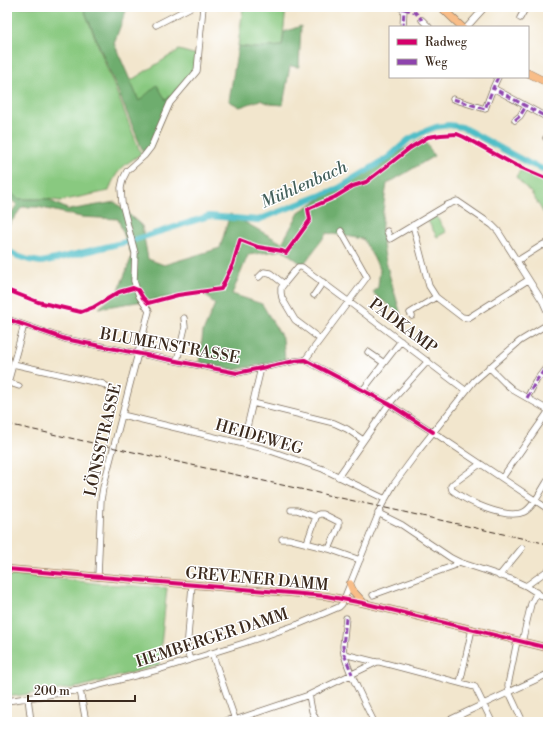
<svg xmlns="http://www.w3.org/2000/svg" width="555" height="729" font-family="'Libre Bodoni',serif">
	<rect width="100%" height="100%" fill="#fff"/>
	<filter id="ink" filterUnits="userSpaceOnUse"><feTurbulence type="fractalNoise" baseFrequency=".025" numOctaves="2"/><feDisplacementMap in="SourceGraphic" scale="8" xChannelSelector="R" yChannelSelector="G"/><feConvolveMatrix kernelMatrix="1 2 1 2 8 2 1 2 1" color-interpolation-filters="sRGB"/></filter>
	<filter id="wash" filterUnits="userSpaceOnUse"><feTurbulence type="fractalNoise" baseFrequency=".012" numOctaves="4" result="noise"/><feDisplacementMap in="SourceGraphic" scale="16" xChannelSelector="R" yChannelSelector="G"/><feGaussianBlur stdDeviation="0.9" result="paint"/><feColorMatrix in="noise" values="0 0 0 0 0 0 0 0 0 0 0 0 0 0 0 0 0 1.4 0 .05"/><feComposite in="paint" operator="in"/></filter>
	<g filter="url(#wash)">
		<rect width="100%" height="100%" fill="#f2e6cd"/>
		<!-- green -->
		<path fill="#89c980" stroke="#627a4f" d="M7 7H83L141 154C124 165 115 171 109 191L60 201 47 199H18L7 188Z
			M243 7H286L282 46 255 48 238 46Z
			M179 50 197 55 196 71 166 100 139 101 130 81Z
			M520 170 548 180V220L532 194 516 177Z
			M436 216 446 232 437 237 428 221Z
			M7 573 104 584 167 588 159 665 80 687 7 697Z"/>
		<!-- forest -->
		<path fill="#6ead6e" stroke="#546c46" d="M83 7H125L126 11 114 43 139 101 157 85 166 100 192 76 170 102 151 146 144 154Z
			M301 26 299 67 290 66 283 105 271 104 260 100 240 107 229 101 238 46 255 48 282 46 284 32Z
			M423 138 434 156 387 184C385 196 383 209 382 221 380 253 393 285 401 315L373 293 378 287 380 269 363 239 327 233 303 265 283 250 248 255 232 294 262 304 283 339 285 360 234 370 199 363 203 332 215 304 202 292 99 308 118 292 132 256 118 219 81 217 38 207H22L7 228V220L17 205 7 196V188L18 199H47L69 210 115 202 142 226 148 259 164 265 220 248 230 214 282 243 300 211Z"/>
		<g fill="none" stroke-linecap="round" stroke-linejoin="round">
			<!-- river -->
			<path stroke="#50bec7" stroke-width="6" d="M7 250 17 256 29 260 41 262 56 259 134 240 209 216 258 220 339 188 389 157 408 140 423 132 436 127 449 125 462 127 530 164 548 171"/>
		</g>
	</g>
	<g filter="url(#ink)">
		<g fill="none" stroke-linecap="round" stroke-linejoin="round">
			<defs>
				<path id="minor" d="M400 7 404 9 403 27
					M520 18 526 7
					M422 20 429 27
					M156 25 191 7
					M467 27 485 7
					M498 77 493 88 548 118
					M453 99 485 109 493 88
					M515 120 520 116 526 106
					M546 138 548 136
					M413 225 429 286 436 297 462 317 468 318 528 280
					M387 231 390 239 447 205 457 201 492 225 498 231 543 302 548 313
					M517 261 544 244 548 249
					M259 277 264 272 270 273 284 284
					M314 295 323 282
					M412 316 410 313 436 297
					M7 319 65 339 237 373 295 361 305 360 389 404 433 432 548 509
					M320 339 295 320 282 298 281 293V288L284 284 298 267H302L349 302 465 390
					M368 352 384 363
					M305 360 367 277 341 231
					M177 361 185 327 184 318
					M13 364 103 384 108 387
					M489 367 505 383 513 390 548 410
					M7 382 19 386
					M7 386 24 325
					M363 390 401 341
					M527 398 536 381 545 369
					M253 403 334 423 347 429 363 440
					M122 415 265 449 323 469 385 499
					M243 444 261 368
					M480 464 454 483 451 486 452 490C466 501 505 520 524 512 533 508 542 489 548 480
					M338 477 389 404 428 361
					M502 478 548 412
					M291 510H297L316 517 319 514H323L339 522V526L329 549
					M378 513 402 525 451 558 459 562 511 579 526 586 548 600
					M282 539H289L329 549 360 560
					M307 543 316 517
					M499 576 522 548
					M98 577 101 500 103 488 149 311 139 296 134 281 135 253 122 203 121 188 123 179 127 171 144 156 151 147 170 103 197 71 203 7
					M526 586 548 570
					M373 595 453 566 459 562
					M346 618C345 627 344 637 343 646 343 663 366 705 374 722
					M517 641 508 685 509 692 523 722
					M522 642 531 604 537 592
					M212 653 236 722
					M344 654 376 662
					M190 660 187 650 192 585
					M460 683 472 629
					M80 690 86 722
					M309 695 312 711 317 722
					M28 698 31 722
					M7 701 80 690 161 669 244 643 299 624 339 607 342 604 382 505 394 484 419 450 474 381 520 341 548 324
					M235 720 309 695 377 662H380L475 687 492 722
					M222 722 234 718
					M445 722 548 674"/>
				<path id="major" d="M441 7 462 27
					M528 73 548 83
					M7 569 326 596 363 603 548 648
					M350 584 353 591 363 602"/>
			</defs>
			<!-- minor casing -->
			<use href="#minor" stroke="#7b6c5b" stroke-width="7"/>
			<!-- major casing -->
			<use href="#major" stroke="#7b6c5b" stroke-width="8"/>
			<!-- minor -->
			<use href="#minor" stroke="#fff" stroke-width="5.5"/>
			<!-- major -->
			<use href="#major" stroke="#f8bd88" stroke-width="7"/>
			<!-- rail -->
			<path stroke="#3b2a1e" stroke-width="1" stroke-dasharray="6 3" stroke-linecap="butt" d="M7 424 548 544"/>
			<!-- quiet -->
			<path stroke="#8e44ad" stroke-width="3" stroke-dasharray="6 3" stroke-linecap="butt" d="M400 7 404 9 403 27
				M404 9 415 12 422 20
				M498 77 493 88 548 118
				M453 99 485 109 493 88
				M515 120 520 116 526 106
				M546 138 548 136
				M527 398 536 381 545 369
				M346 618 343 646 344 654 352 674"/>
			<defs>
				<path id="cycleway" d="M7 290 38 302 81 312 94 307 119 292 133 288 138 290 143 298 148 303 178 295 221 289 233 264 240 240 258 247 282 251 286 253 310 220 308 209 335 197 353 186 366 182 410 148 428 137 441 135 457 134 464 137 513 164 548 179
					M7 319 65 339 237 373 295 361 305 360 389 404 433 432
					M7 569 326 596 363 603 548 648"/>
			</defs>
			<!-- cycleway casing -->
			<use href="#cycleway" stroke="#fff" stroke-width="6"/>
			<!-- cycleway -->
			<use href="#cycleway" stroke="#d6006c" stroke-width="4"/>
		</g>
	</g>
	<g text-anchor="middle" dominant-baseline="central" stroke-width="3" stroke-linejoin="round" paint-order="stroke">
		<!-- street labels -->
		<g font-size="16" fill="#3b2a1e" stroke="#fff">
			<text transform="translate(403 326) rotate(37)">PADKAMP</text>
			<text transform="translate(170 346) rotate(10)">BLUMENSTRASSE</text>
			<text transform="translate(259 437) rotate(16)">HEIDEWEG</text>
			<text transform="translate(103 440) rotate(-77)">LÖNSSTRASSE</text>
			<text transform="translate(257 579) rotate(5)">GREVENER DAMM</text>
			<text transform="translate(212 638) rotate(-18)">HEMBERGER DAMM</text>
		</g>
		<!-- water labels -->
		<g font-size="17" font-style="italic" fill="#425e59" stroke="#fff">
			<text transform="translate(304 185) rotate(-24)">Mühlenbach</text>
		</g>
	</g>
	<!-- margin -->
	<rect width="555" height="729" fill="none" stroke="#fff" stroke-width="24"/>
	<!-- legend -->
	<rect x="389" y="26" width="140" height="52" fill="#ffffff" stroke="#b1aaa5"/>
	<rect x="397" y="39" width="20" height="6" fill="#d6006c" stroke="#b1aaa5"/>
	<text x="425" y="46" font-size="12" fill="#3b2a1e">Radweg</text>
	<rect x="397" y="59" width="20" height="6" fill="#8e44ad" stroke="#b1aaa5"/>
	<text x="425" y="66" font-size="12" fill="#3b2a1e">Weg</text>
	<!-- scale -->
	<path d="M28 695v6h107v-6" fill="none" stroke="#3b2a1e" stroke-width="2"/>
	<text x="34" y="695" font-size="12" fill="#3b2a1e" stroke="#ffffff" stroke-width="3" paint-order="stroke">200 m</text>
</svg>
